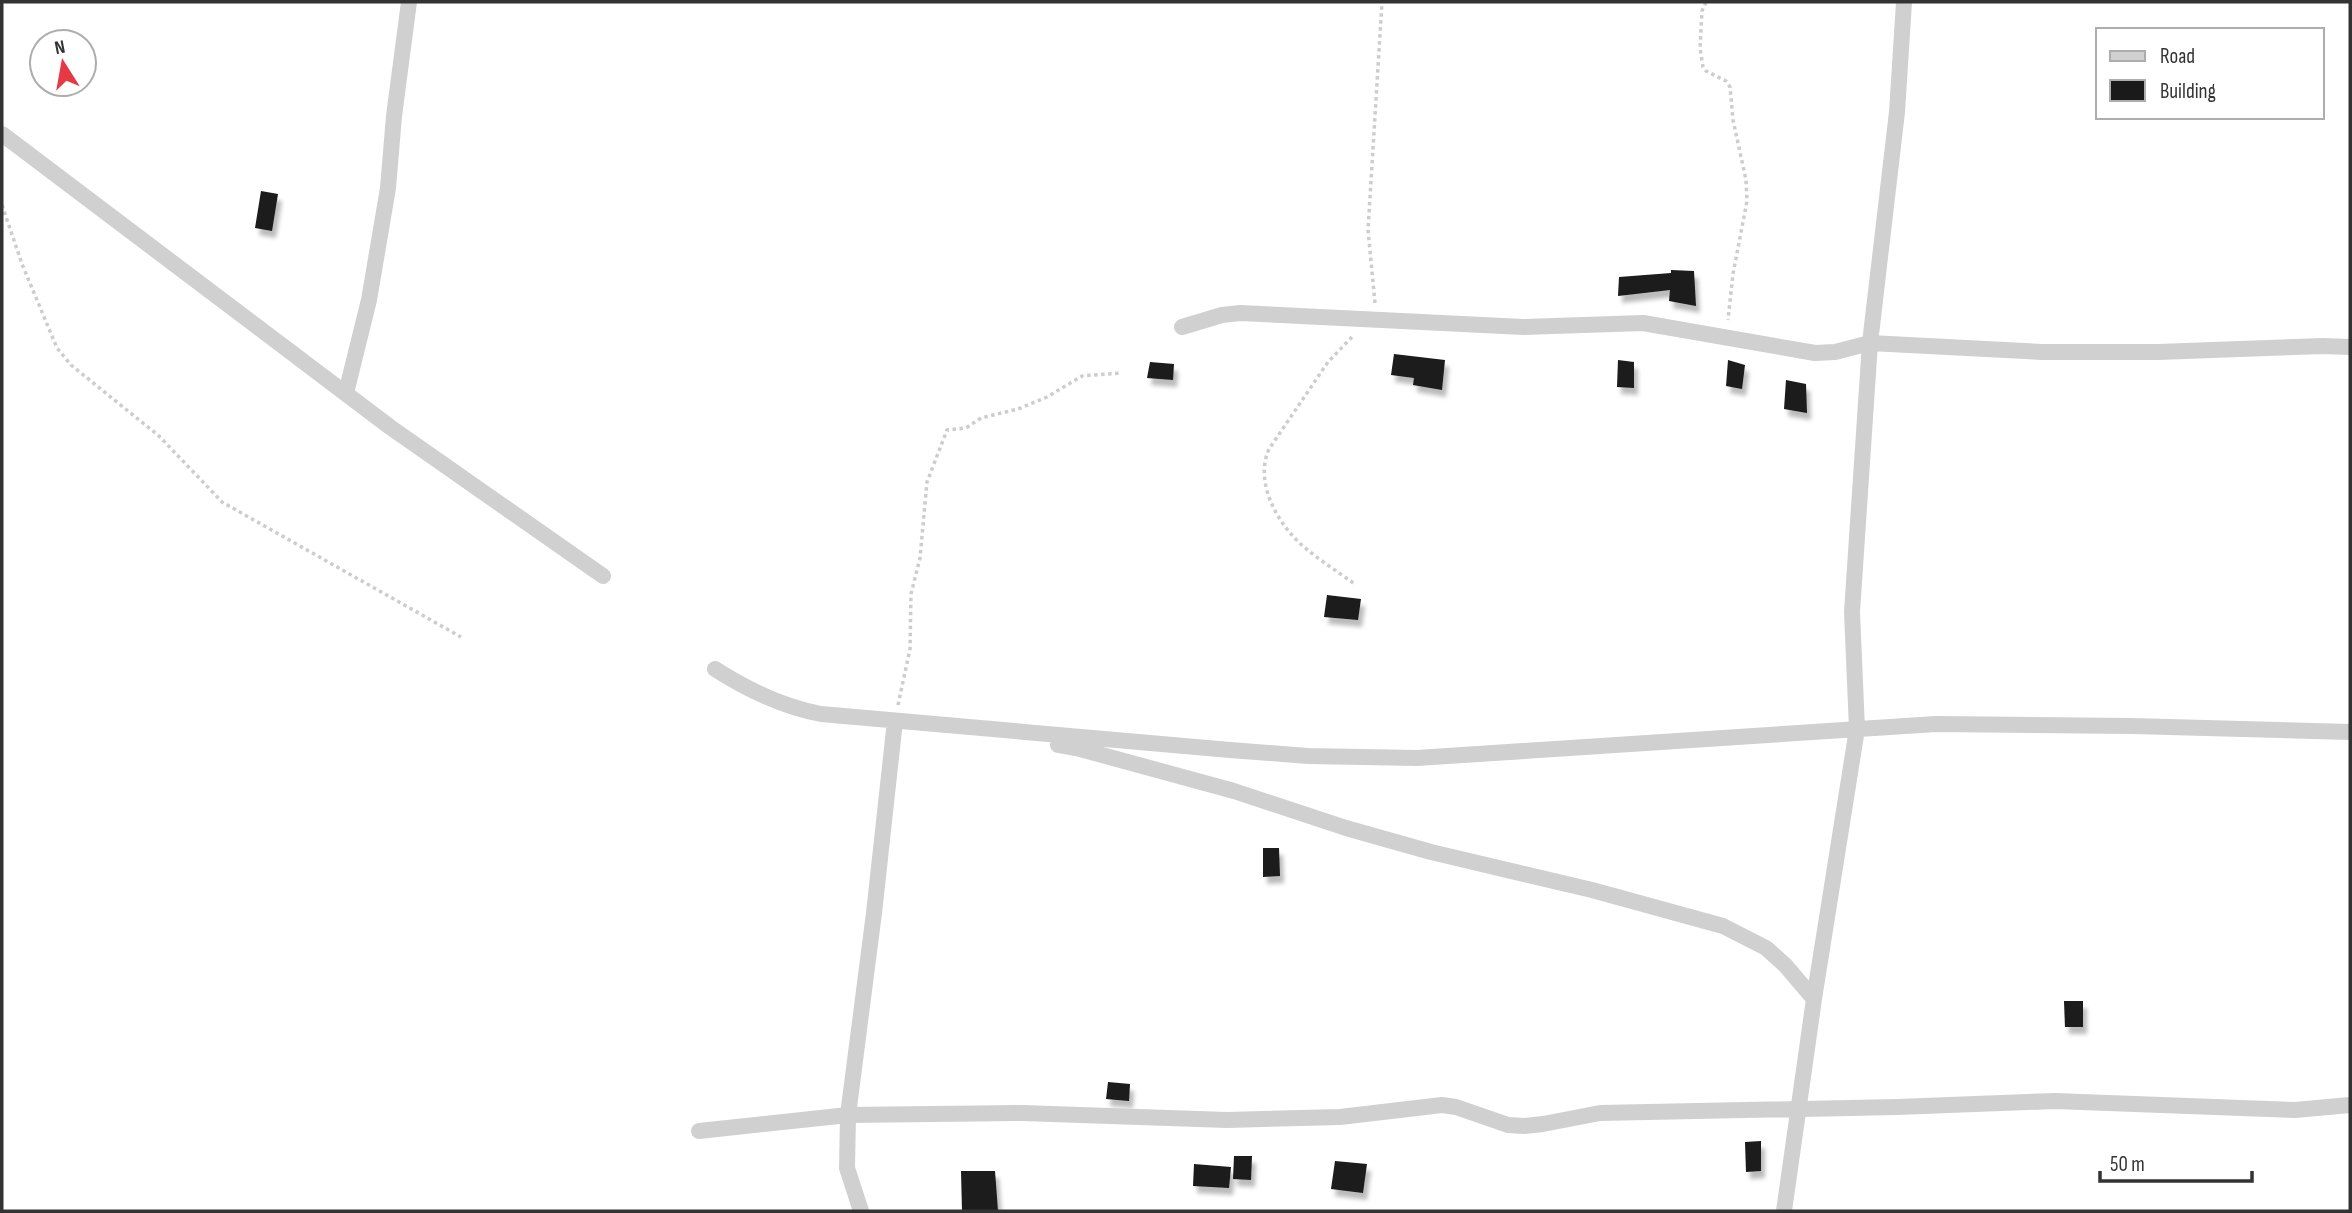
<svg xmlns="http://www.w3.org/2000/svg" width="2352" height="1213" font-family="'Sofia Sans Condensed',sans-serif">
	<defs>
		<filter id="shadow"><feDropShadow dx="4" dy="7" stdDeviation="2" flood-color="#0004"/></filter>
	</defs>
	<rect width="100%" height="100%" fill="#fff"/>
	<!-- building -->
	<path fill="#1a1a1a" filter="url(#shadow)" d="M261 191 278 194 272 231 255 228Z
		M1671 270 1694 271 1696 306 1669 301 1670 290 1618 296 1619 277 1671 273Z
		M1394 354 1445 360 1442 390 1413 385 1414 378 1391 375Z
		M1618 360 1634 362V388L1617 387Z
		M1728 360 1745 365 1742 389 1726 386Z
		M1150 362 1174 364 1173 380 1147 378Z
		M1786 380 1806 384 1807 413 1784 409Z
		M1327 595 1361 599 1358 620 1324 617Z
		M1263 848H1279L1280 876 1263 877Z
		M2064 1001H2083V1027H2065Z
		M1108 1082 1130 1084 1129 1101 1106 1099Z
		M1761 1141V1171L1746 1172 1745 1142Z
		M1234 1156H1252L1251 1180 1233 1179Z
		M1335 1161 1367 1164 1363 1193 1331 1189Z
		M1194 1164 1231 1167 1229 1188 1193 1186Z
		M961 1171H995L998 1211H962Z"/>
	<g fill="none" stroke-linecap="round" stroke-linejoin="round">
		<!-- path -->
		<path stroke="#cdcdcd" stroke-width="3.5" stroke-dasharray="3.5 3.5" stroke-linecap="butt" d="M1706 2 1702 11 1700 48 1703 67 1706 71 1726 81 1730 87 1733 120 1746 180 1747 201 1733 274 1728 320
			M2 205 22 264 57 348 71 365 159 436 222 502 461 637
			M1375 303 1368 230 1382 2
			M1352 337 1328 362 1269 449C1256 478 1272 512 1291 534 1307 553 1336 570 1356 585
			M898 705 910 649 911 594 920 558 927 482 947 430 966 428 981 418 1018 409 1047 397 1082 376 1122 373"/>
		<!-- street -->
		<path stroke="#d0d0d0" stroke-width="16" d="M2 134 390 427 603 576
			M1182 327 1222 315 1240 313 1523 327 1643 323 1815 353 1835 352 1870 343 2042 352H2158L2323 346 2350 347
			M346 393 369 300 388 188 394 116 409 2
			M715 669C748 690 782 707 821 714L1230 750 1308 756 1417 758 1936 724 2132 726 2350 732
			M1058 745 1080 749 1234 791 1346 828 1431 852 1592 890 1723 926 1766 948 1785 965 1814 999
			M699 1131 848 1115 1022 1113 1227 1120 1340 1117 1442 1105 1456 1107 1508 1125 1524 1126 1543 1124 1600 1113 1897 1107 2055 1101 2295 1110 2350 1105
			M861 1211 847 1168 848 1115 874 913 895 721
			M1784 1211 1814 999 1857 729 1852 612 1870 343 1897 112 1904 2"/>
	</g>
	<!-- border -->
	<rect width="2352" height="1213" fill="none" stroke="#333333" stroke-width="7"/>
	<!-- legend -->
	<rect x="2096" y="28" width="228" height="91" fill="#ffffff" stroke="#adadad" stroke-width="2"/>
	<rect x="2110" y="51" width="35" height="10" fill="#d0d0d0" stroke="#adadad" stroke-width="2"/>
	<text x="2160" y="63" font-size="21" fill="#333333">Road</text>
	<rect x="2110" y="80" width="35" height="21" fill="#1a1a1a" stroke="#adadad" stroke-width="2"/>
	<text x="2160" y="98" font-size="21" fill="#333333">Building</text>
	<!-- north arrow -->
	<g transform="translate(63 63) rotate(349)"><circle r="33" fill="#ffffff" stroke="#adadad" stroke-width="2"/>
	<path d="M0-5L12 26L0 18L-12 26Z" fill="#e63946"/>
	<text y="-10" font-size="19" font-weight="bold" text-anchor="middle" fill="#333333">N</text>
	</g>
	<!-- scale -->
	<path d="M2100 1171v10h152v-10" fill="none" stroke="#333333" stroke-width="3.5"/>
	<text x="2110" y="1171" font-size="21" fill="#333333" stroke="#ffffff" stroke-width="5" paint-order="stroke">50 m</text>
</svg>
